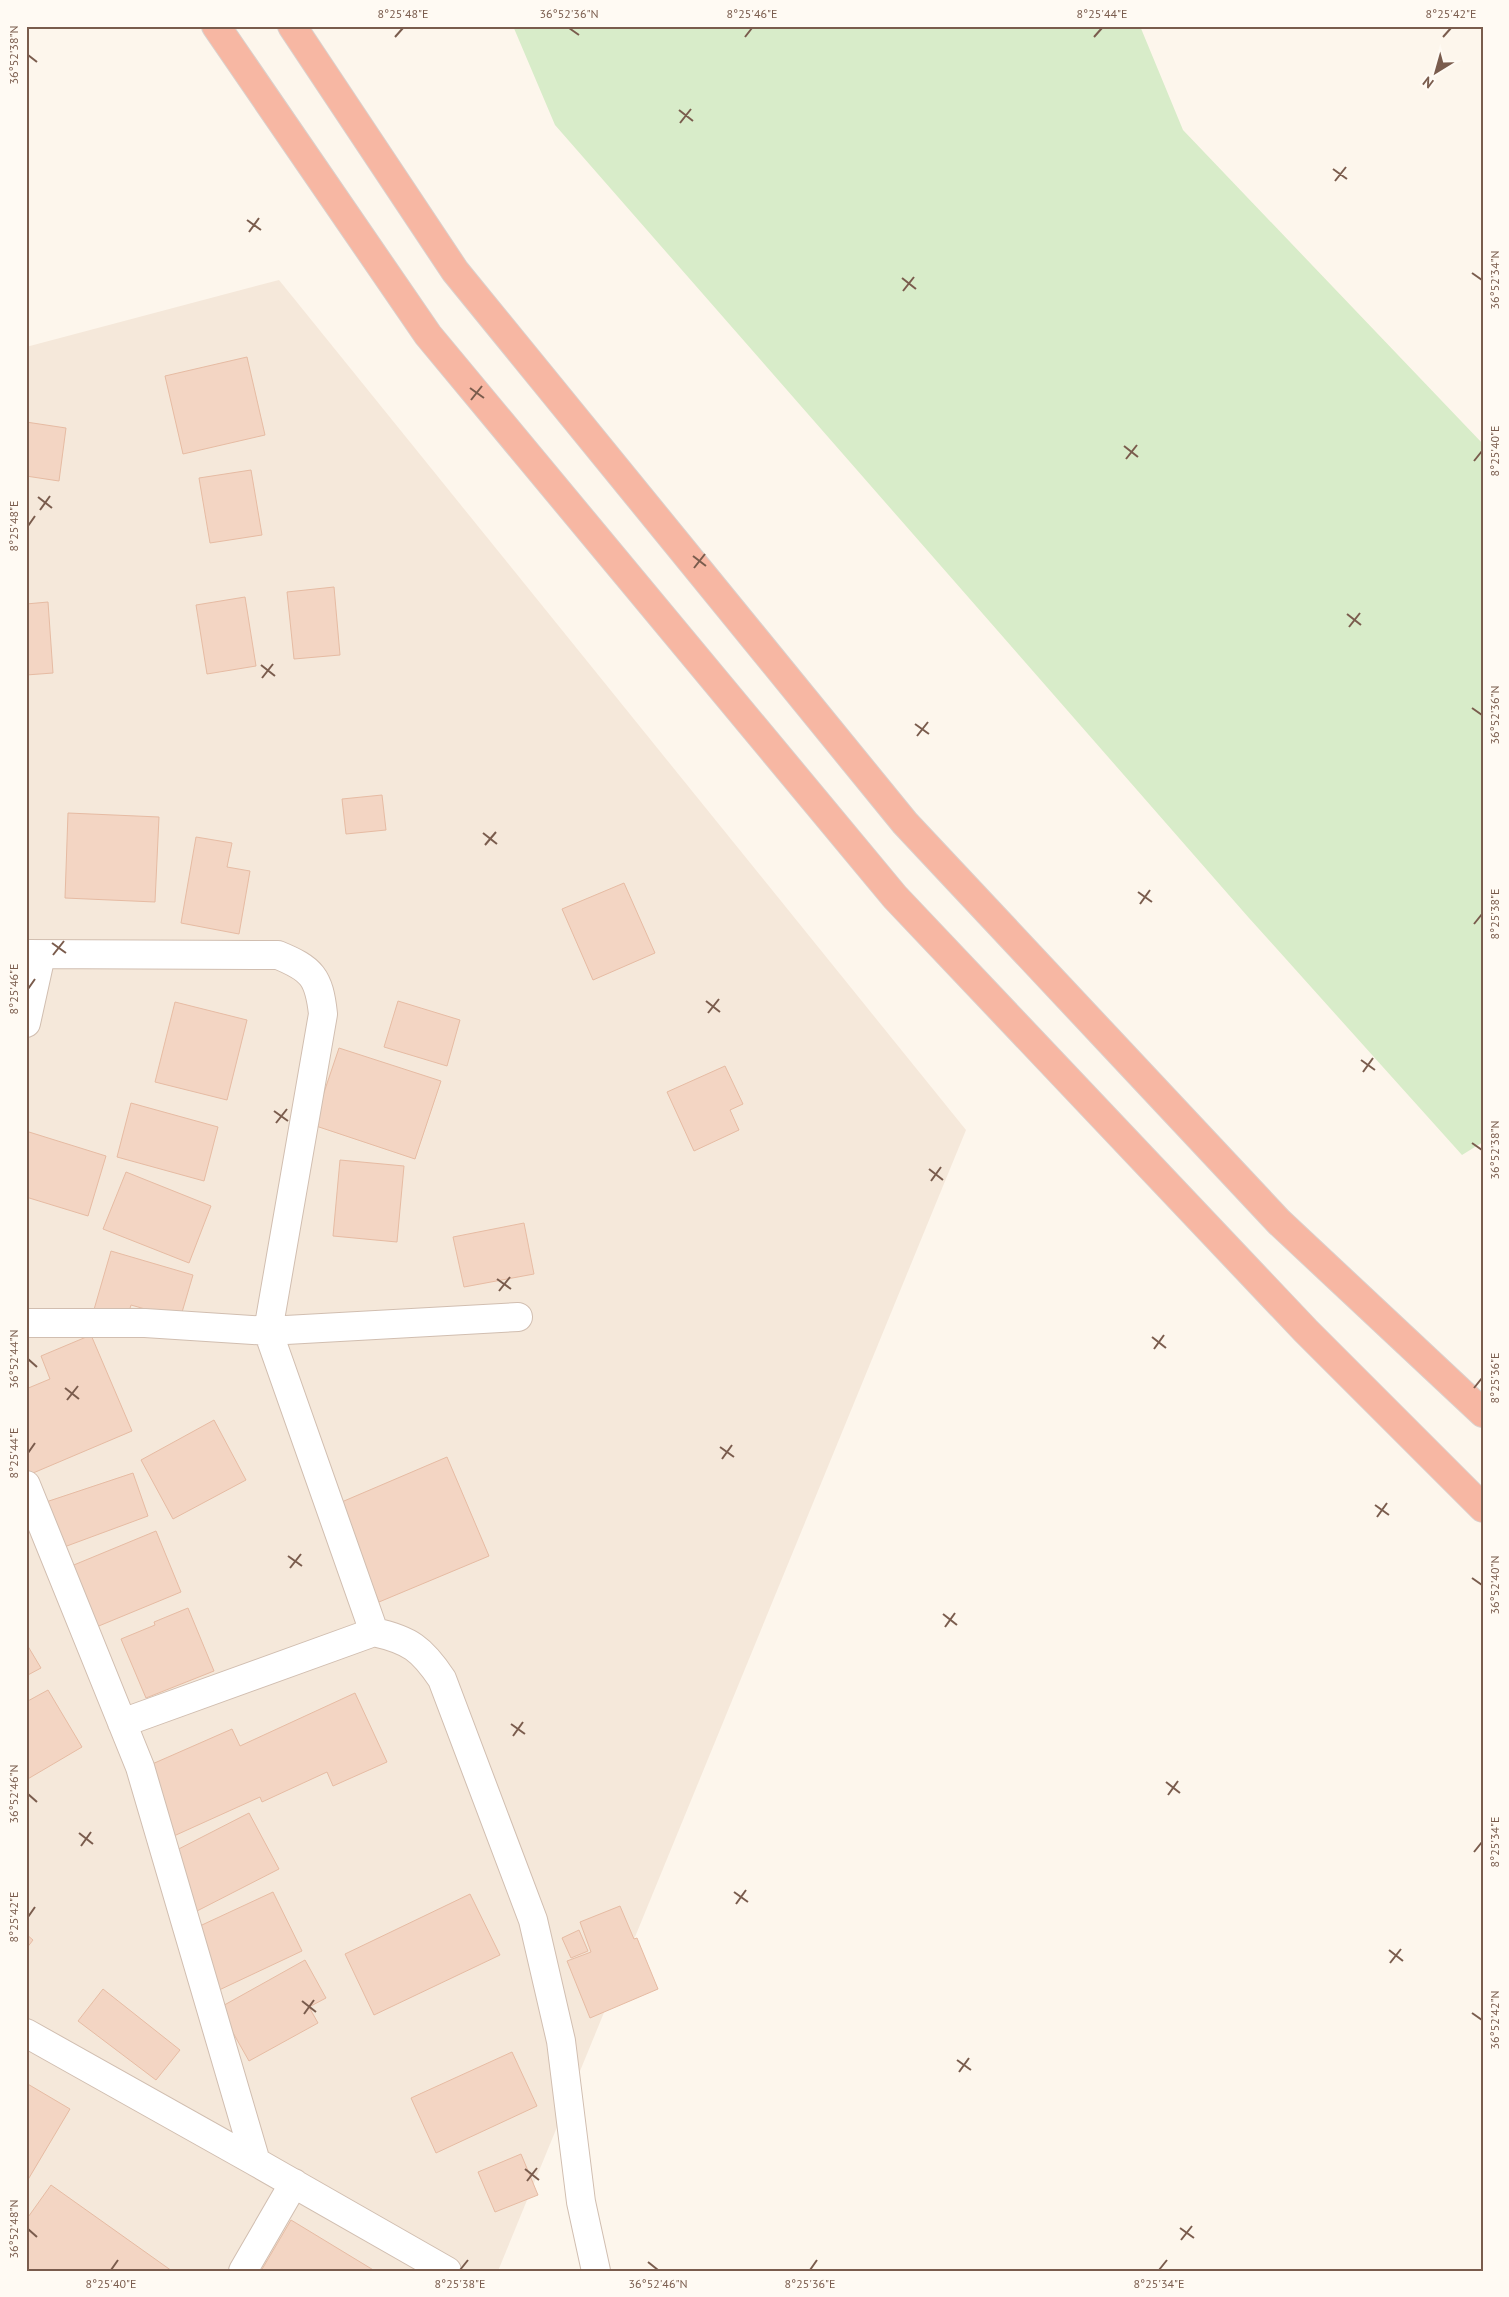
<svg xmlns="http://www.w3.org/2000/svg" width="1509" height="2297" font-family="'PT Sans',sans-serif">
	<rect width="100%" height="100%" fill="#fdf6ec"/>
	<!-- residential -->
	<path fill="#f5e8da" d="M279 280 966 1130 498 2271H26V347Z"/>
	<!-- green -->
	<path fill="#d8ecc9" d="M513 26H1140L1183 130 1483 444V1142L1462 1155 1249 918 555 125Z"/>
	<!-- building -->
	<path fill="#f3d5c3" stroke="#e6bba3" d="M247 357 265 435 183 454 165 376Z
		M26 422 66 428 59 481 26 476Z
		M251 470 262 535 210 543 199 478Z
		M334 587 340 655 294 659 287 592Z
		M245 597 256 666 207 674 196 605Z
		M48 602 53 673 26 675V604Z
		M382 795 386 830 346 834 342 799Z
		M68 813 159 817 155 902 65 898Z
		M196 837 232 843 227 867 250 871 239 934 181 923Z
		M624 883 655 953 593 980 562 909Z
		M398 1001 460 1020 447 1066 384 1047Z
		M175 1002 247 1020 227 1100 155 1082Z
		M339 1048 441 1081 415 1159 313 1125Z
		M725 1066 743 1104 730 1110 739 1130 694 1151 667 1092Z
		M131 1103 218 1127 204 1181 117 1157Z
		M29 1132 106 1156 88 1216 26 1197V1139Z
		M340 1160 404 1166 397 1242 333 1236Z
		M126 1172 211 1206 189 1263 103 1229Z
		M524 1223 534 1274 464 1287 453 1237Z
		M111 1251 193 1275 180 1319 131 1305 126 1322 93 1313Z
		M91 1335 132 1431 26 1476V1389L50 1379 41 1356Z
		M214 1420 246 1480 173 1519 141 1460Z
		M447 1457 489 1556 379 1602 337 1504Z
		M133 1473 148 1516 56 1550 40 1504Z
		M156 1531 181 1592 77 1635 52 1574Z
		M188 1608 214 1671 146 1698 121 1639 155 1625 154 1622Z
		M26 1643 41 1668 26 1676Z
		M48 1690 82 1747 26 1780V1702Z
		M355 1693 387 1762 333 1786 327 1772 262 1802 260 1797 165 1840 134 1772 232 1729 240 1746Z
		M249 1813 279 1869 195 1912 165 1856Z
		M273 1892 302 1951 217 1991 189 1931Z
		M470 1894 500 1955 374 2015 345 1954Z
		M620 1906 634 1939 637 1938 658 1989 590 2018 567 1961 591 1952 580 1922Z
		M579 1930 588 1951 571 1958 562 1938Z
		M26 1934 33 1940 26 1949Z
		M305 1960 326 1998 309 2007 318 2023 249 2061 219 2008Z
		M103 1989 180 2050 156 2080 78 2021Z
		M512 2052 537 2106 436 2153 411 2098Z
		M26 2083 70 2109 26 2183Z
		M521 2154 538 2195 495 2212 478 2172Z
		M51 2185 172 2271H26V2220Z
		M291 2220 375 2271H261Z"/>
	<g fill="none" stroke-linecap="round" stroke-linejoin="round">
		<defs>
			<path id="street" d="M26 954 278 955C312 969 319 977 323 1014L268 1331 374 1632
				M26 1023 41 955
				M26 1323H145L268 1331 518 1317
				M26 1485 140 1767 256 2162 447 2271
				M122 1723 374 1632C410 1640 422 1649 442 1679L533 1920 561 2041 581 2202 596 2271
				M26 2033 256 2162
				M243 2271 294 2183"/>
			<path id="highway" d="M216 26 428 335 895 897 1306 1331 1483 1508
				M292 26 455 271 905 823 1279 1222 1483 1413"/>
		</defs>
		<!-- street casing -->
		<use href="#street" stroke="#d1beb0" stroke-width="30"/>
		<!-- highway casing -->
		<use href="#highway" stroke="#dad1cd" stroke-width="30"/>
		<!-- street -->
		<use href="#street" stroke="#fff" stroke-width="28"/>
		<!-- highway -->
		<use href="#highway" stroke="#f7b7a3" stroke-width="28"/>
	</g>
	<!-- ticks -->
	<path fill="none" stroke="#7a5c4d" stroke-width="2" d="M569 28 579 35M395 37 403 28M745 37 752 28M1094 37 1102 28M1443 37 1451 28M28 55 37 62M679 110 693 121M680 123 691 109M1333 169 1347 179M1335 181 1346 167M247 220 261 230M249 232 259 218M1472 273 1482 280M902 278 916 289M903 291 914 277M470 388 484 398M471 400 482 386M1124 446 1138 457M1126 459 1137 445M1474 461 1482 451M38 497 52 508M40 510 50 496M28 526 35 516M693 556 706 566M694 568 705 554M1347 614 1361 625M1349 627 1360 613M261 665 275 676M262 678 273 664M1472 708 1482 715M915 724 929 734M917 736 928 722M483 833 497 844M485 845 496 832M1138 892 1152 902M1140 904 1150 890M1474 924 1482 914M52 943 66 953M53 955 64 941M28 989 35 979M706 1001 720 1012M708 1013 719 999M1361 1060 1375 1070M1363 1072 1373 1058M274 1111 288 1121M276 1123 287 1109M1472 1143 1482 1150M929 1169 943 1180M931 1181 941 1167M497 1279 511 1289M499 1291 510 1277M1152 1337 1166 1348M1154 1349 1164 1335M28 1359 37 1367M65 1388 79 1399M1474 1388 1482 1378M67 1400 78 1386M720 1447 734 1457M28 1453 35 1443M722 1459 732 1445M1375 1505 1389 1515M1377 1517 1387 1503M288 1556 302 1566M290 1568 301 1554M1472 1578 1482 1585M943 1614 957 1625M945 1627 955 1613M511 1724 525 1734M513 1736 523 1722M1166 1782 1180 1793M28 1794 37 1802M1168 1795 1178 1781M79 1833 93 1844M81 1846 91 1832M1474 1852 1482 1842M734 1892 748 1902M736 1904 746 1890M28 1917 35 1907M1389 1950 1403 1961M1390 1963 1401 1949M302 2001 316 2012M1472 2013 1482 2020M304 2014 314 2000M957 2060 971 2070M959 2072 969 2058M525 2169 539 2180M527 2181 537 2168M1180 2228 1194 2238M28 2229 37 2237M1181 2240 1192 2226M648 2262 658 2270M111 2270 118 2260M460 2270 468 2260M810 2270 817 2260M1159 2270 1167 2260"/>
	<!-- border -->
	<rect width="1509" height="2297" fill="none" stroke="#fffaf3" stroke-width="55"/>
	<!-- north arrow -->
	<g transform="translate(1436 72) rotate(217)" stroke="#fffaf3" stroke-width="4" paint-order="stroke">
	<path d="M0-4L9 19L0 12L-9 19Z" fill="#7a5c4d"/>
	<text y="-8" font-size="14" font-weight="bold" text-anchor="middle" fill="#7a5c4d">N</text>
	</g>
	<rect x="28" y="28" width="1454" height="2242" fill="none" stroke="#7a5c4d" stroke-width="2"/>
	<g font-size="12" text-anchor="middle" fill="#7a5c4d">
		<text x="403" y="18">8°25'48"E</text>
		<text x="569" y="18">36°52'36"N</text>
		<text x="752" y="18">8°25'46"E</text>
		<text x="1102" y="18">8°25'44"E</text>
		<text x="1451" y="18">8°25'42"E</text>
		<text transform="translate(14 55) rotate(-90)" y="4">36°52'38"N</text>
		<text transform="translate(1495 280) rotate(-90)" y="4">36°52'34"N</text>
		<text transform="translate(1495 451) rotate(-90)" y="4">8°25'40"E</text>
		<text transform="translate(14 526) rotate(-90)" y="4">8°25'48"E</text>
		<text transform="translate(1495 715) rotate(-90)" y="4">36°52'36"N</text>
		<text transform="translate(1495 914) rotate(-90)" y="4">8°25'38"E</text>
		<text transform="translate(14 989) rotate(-90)" y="4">8°25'46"E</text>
		<text transform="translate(1495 1150) rotate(-90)" y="4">36°52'38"N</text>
		<text transform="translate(14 1359) rotate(-90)" y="4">36°52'44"N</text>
		<text transform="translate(1495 1378) rotate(-90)" y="4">8°25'36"E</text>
		<text transform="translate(14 1453) rotate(-90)" y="4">8°25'44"E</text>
		<text transform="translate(1495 1585) rotate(-90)" y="4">36°52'40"N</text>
		<text transform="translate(14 1794) rotate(-90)" y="4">36°52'46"N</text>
		<text transform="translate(1495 1842) rotate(-90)" y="4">8°25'34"E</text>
		<text transform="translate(14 1917) rotate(-90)" y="4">8°25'42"E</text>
		<text transform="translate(1495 2020) rotate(-90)" y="4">36°52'42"N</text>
		<text transform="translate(14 2229) rotate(-90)" y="4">36°52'48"N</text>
		<text x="111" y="2288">8°25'40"E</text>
		<text x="460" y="2288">8°25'38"E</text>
		<text x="658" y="2288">36°52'46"N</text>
		<text x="810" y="2288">8°25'36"E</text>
		<text x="1159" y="2288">8°25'34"E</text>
	</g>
</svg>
